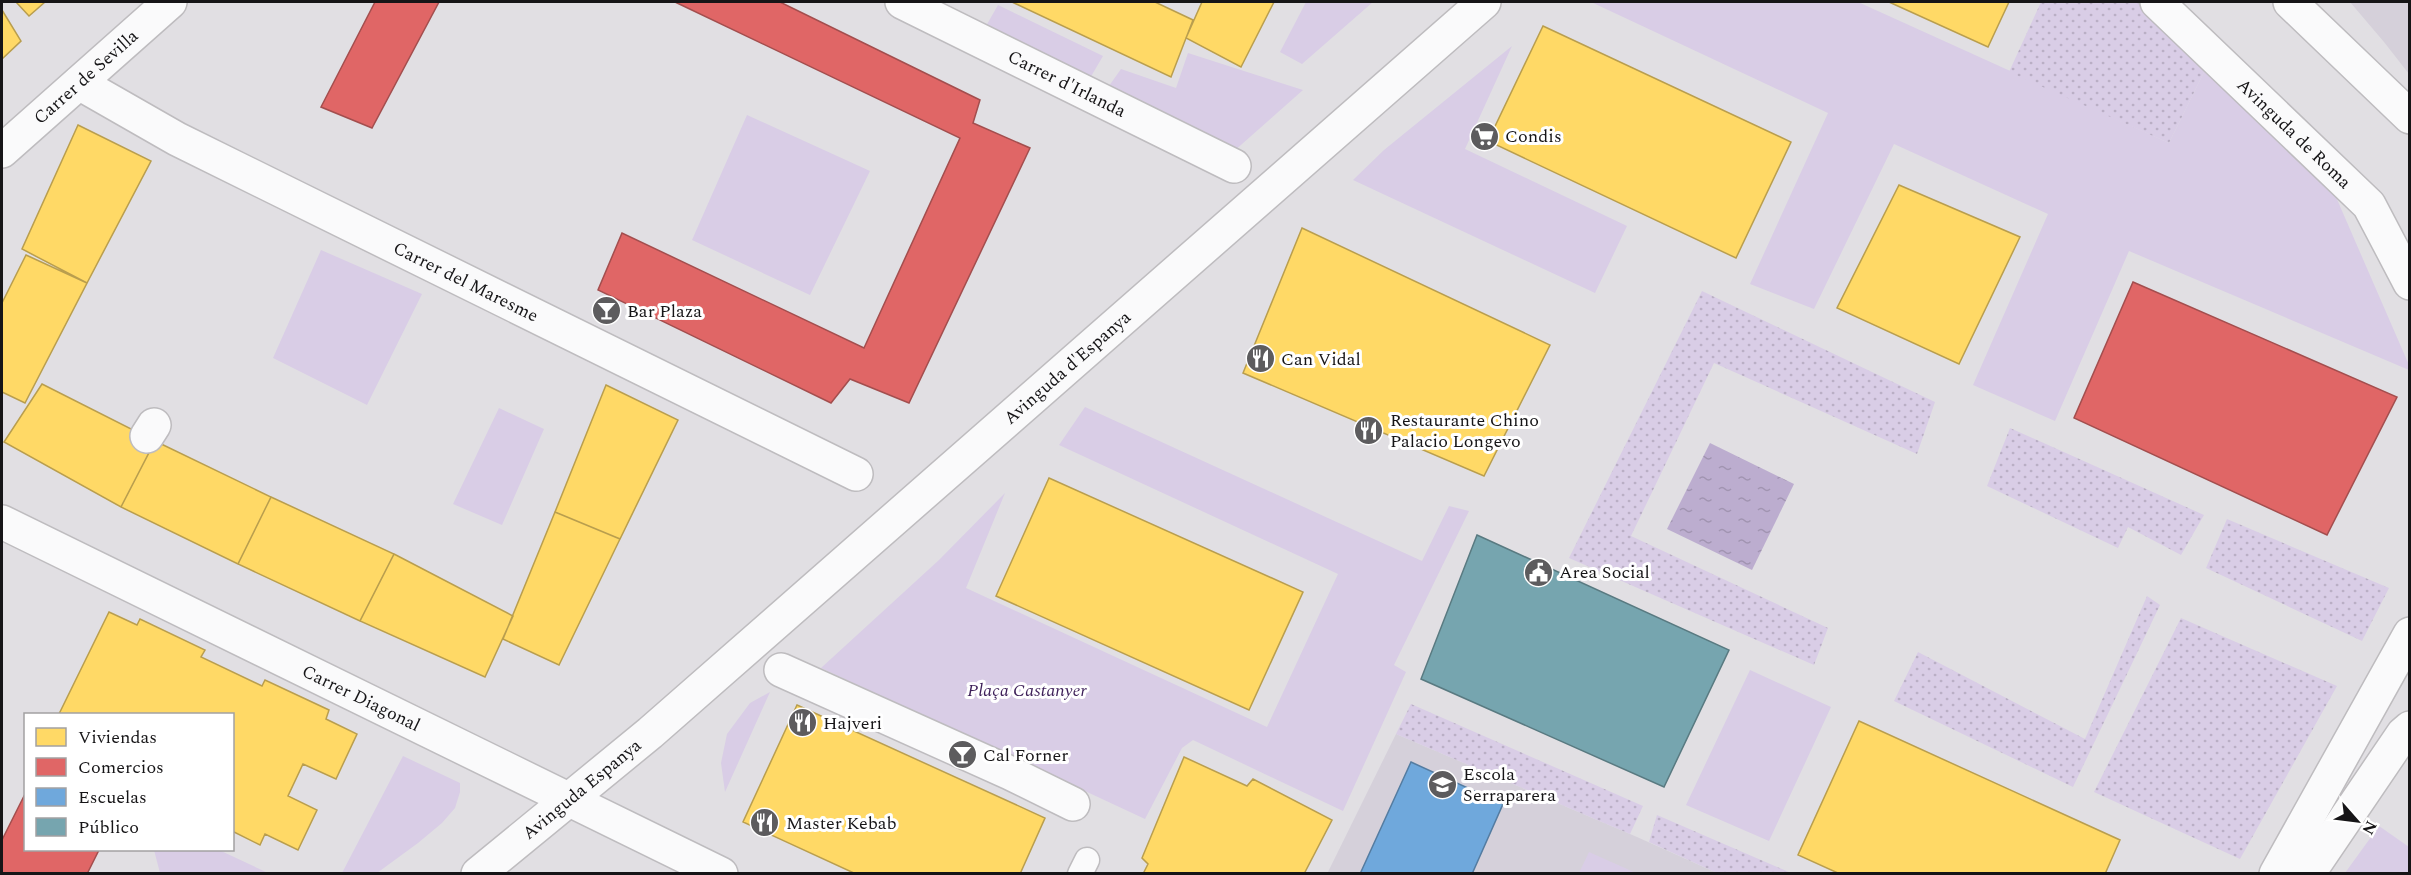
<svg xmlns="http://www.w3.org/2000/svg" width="2411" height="875" font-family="Spectral,serif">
	<defs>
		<pattern id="garden-dots" width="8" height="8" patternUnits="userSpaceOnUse" patternTransform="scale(1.5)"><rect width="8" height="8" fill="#d9cde6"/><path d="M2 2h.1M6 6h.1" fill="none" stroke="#baafc5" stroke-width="1.8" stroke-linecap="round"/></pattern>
		<pattern id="water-ripples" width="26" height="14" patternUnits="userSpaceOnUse" patternTransform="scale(1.5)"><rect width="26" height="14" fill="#bcadcf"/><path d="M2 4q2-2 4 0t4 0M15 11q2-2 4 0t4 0" fill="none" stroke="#a194b1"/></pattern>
	</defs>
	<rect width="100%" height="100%" fill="#e1dfe3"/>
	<!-- built -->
	<path fill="#d5d0da" d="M2350 2H2409V74L2384 42Z
		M1396 734 1637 837 1717 873 1327 874Z"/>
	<!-- green -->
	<path fill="#d9cde6" d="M1306 2H1373L1302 64 1280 52Z
		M1591 2H1858L2169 143 2206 68 2336 197 2409 365V370L2129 251 2055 421 1973 385 2048 214 1894 144 1814 309 1750 284 1828 113Z
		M998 5 1103 56 1086 85 982 33Z
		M1512 46 1465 149 1627 226 1595 293 1353 180 1384 150Z
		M1188 53 1303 90 1233 152 1104 93 1121 69 1176 88Z
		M747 115 870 171 810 295 692 240Z
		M321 250 422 294 367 405 273 358Z
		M1085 407 1422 561 1449 506 1469 511 1394 665 1406 672 1343 811 1193 740 1182 748 1145 819 821 668 939 560 1005 493 966 588 1267 727 1338 574 1059 445Z
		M499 408 544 429 502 525 453 504Z
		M1750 670 1831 707 1769 841 1686 805Z
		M770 692 725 792 721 763 727 734 750 703Z
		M403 756 460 783V792L455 808 442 823 418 843 377 873H342Z
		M2379 826 2409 847V873H2345Z
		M154 850H219L268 873H160Z
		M1589 852 1636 873H1579Z"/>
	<!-- garden -->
	<path fill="url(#garden-dots)" d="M2041 2H2137L2206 68 2169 143 2009 72Z
		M1702 291 1935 402 1917 454 1714 363 1631 536 1828 628 1814 665 1569 558Z
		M2010 428 2204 515 2181 555 2128 527 2118 548 1987 486Z
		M2227 519 2389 588 2362 641 2206 568Z
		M2147 596 2160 605 2073 787 1894 701 1918 652 2085 739Z
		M2181 618 2337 686 2240 859 2094 792Z
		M1411 704 1643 806 1630 834 1396 734Z
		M1657 815 1791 873H1717L1649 842Z"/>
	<!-- water -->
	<path fill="url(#water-ripples)" d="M1710 443 1794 484 1752 570 1667 529Z"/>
	<!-- homes -->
	<path fill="#ffd966" stroke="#b99e4e" stroke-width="1.5" d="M16 2H45L29 16Z
		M1012 2H1155L1193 20 1171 77Z
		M1202 2H1274L1241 67 1186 38Z
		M1889 2H2009L1988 47Z
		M2 10 21 41 2 59Z
		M1543 26 1791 142 1736 258 1488 141Z
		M78 125 151 161 87 283 22 249Z
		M1899 185 2020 237 1959 364 1837 308Z
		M1302 228 1550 345 1484 476 1243 373Z
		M26 255 87 283 25 403 2 392V303Z
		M42 384 155 441 121 507 4 442Z
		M606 385 678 420 620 539 555 512Z
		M155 441 271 497 238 564 121 507Z
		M1049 478 1303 592 1249 710 996 596Z
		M271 497 394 554 360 621 238 564Z
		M555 512 620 539 559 665 503 639Z
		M394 554 513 616 485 677 360 621Z
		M109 612 137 625 140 619 205 650 201 657 262 686 265 680 329 710 326 719 357 734 336 779 303 764 288 796 317 810 298 850 265 834 260 845 232 831V714H59Z
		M797 705 1045 818 1020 874H856L743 822Z
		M1859 721 2120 840 2105 874H1840L1798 855Z
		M1184 757 1247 786 1253 779 1332 820 1304 874H1143L1148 864 1142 858Z"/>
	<!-- shops -->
	<path fill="#e06666" stroke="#a34e4e" stroke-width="1.5" d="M375 2H439L372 128 321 107Z
		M675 2H780L980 100 973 123 1030 148 909 403 850 379 831 403 598 290 622 233 864 348 960 138Z
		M2133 282 2397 397 2327 535 2074 418Z
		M26 792V850H99L87 874H2V840Z"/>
	<!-- schools -->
	<path fill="#6fa8dc" stroke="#547ca1" stroke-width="1.5" d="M1411 762 1503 804 1472 874H1360Z"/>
	<!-- public -->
	<path fill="#76a5af" stroke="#597a81" stroke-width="1.5" d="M1477 535 1729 650 1664 787 1421 679Z"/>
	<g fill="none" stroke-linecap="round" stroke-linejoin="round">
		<defs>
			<path id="service" d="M1080 874 1087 860"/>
			<g id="pedestrian">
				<path id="s1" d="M902 2 1234 166"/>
				<path id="s2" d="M79 83 177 139 856 474"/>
				<path d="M147 436 154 425"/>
				<path d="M781 670 1010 773 1073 804"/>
			</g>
			<g id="minor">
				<path id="s3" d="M2 151 170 2"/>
				<path id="s4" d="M2 522 721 874"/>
				<path id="s5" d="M478 874 650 733 1484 2"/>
			</g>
			<g id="tertiary">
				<path id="s6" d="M2157 2 2369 205 2410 283"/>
				<path d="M2290 2 2410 117"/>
				<path d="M2276 874 2410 634"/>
				<path d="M2308 874 2403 734 2410 728"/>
			</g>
		</defs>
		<!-- service casing -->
		<use href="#service" stroke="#bebcbf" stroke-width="27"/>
		<!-- pedestrian casing -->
		<use href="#pedestrian" stroke="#bebcbf" stroke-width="36"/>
		<!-- minor casing -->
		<use href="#minor" stroke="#bebcbf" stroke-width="36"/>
		<!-- tertiary casing -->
		<use href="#tertiary" stroke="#bebcbf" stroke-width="36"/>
		<!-- service -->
		<use href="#service" stroke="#fafafb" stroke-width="24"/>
		<!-- pedestrian -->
		<use href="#pedestrian" stroke="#fafafb" stroke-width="33"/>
		<!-- minor -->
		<use href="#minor" stroke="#fafafb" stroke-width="33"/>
		<!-- tertiary -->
		<use href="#tertiary" stroke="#fafafb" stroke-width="33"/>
	</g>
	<!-- icons -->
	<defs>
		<symbol id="supermarket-disc" viewBox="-11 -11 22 22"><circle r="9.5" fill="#5d5c5e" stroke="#fff"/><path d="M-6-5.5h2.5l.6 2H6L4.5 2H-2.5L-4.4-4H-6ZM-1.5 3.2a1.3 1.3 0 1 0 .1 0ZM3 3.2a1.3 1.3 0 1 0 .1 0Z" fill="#fff"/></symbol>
		<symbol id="bar-disc" viewBox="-11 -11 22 22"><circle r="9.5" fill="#5d5c5e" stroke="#fff"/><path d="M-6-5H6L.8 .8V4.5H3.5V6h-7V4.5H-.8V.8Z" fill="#fff"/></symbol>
		<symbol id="restaurant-disc" viewBox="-11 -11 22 22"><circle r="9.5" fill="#5d5c5e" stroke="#fff"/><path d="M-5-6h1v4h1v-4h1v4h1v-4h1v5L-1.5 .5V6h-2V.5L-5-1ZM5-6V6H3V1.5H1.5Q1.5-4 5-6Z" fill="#fff"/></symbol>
		<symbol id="civic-disc" viewBox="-11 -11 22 22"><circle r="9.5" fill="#5d5c5e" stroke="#fff"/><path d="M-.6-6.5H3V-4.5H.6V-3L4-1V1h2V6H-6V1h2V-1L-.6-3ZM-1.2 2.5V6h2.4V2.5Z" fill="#fff"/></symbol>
		<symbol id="school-disc" viewBox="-11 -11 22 22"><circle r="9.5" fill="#5d5c5e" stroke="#fff"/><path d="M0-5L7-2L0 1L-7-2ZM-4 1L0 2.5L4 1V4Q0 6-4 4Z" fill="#fff"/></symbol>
	</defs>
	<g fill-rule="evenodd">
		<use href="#supermarket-disc" x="1468" y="120" width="33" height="33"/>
		<use href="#bar-disc" x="590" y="294" width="33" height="33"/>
		<use href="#restaurant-disc" x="1244" y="342" width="33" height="33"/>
		<use href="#restaurant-disc" x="1352" y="414" width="33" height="33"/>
		<use href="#civic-disc" x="1522" y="556" width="33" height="33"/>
		<use href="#restaurant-disc" x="786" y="706" width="33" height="33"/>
		<use href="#bar-disc" x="946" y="738" width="33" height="33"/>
		<use href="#school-disc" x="1426" y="768" width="33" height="33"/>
		<use href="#restaurant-disc" x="748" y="806" width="33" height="33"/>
	</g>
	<g text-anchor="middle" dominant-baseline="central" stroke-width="6" stroke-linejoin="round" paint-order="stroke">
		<!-- street labels -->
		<g font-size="18" fill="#161517" stroke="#fff">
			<text stroke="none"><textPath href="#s3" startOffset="112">Carrer de Sevilla</textPath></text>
			<text stroke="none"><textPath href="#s1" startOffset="184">Carrer d'Irlanda</textPath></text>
			<text stroke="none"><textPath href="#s6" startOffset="190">Avinguda de Roma</textPath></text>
			<text stroke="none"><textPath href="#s2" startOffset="435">Carrer del Maresme</textPath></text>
			<text stroke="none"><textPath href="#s5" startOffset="777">Avinguda d'Espanya</textPath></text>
			<text stroke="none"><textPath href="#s4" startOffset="400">Carrer Diagonal</textPath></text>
			<text stroke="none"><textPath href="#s5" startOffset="134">Avinguda Espanya</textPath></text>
		</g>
		<!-- poi labels -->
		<g font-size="18" fill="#161517" stroke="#fff" text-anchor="start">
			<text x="1505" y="136">Condis</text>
			<text x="627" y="311">Bar Plaza</text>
			<text x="1281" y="359">Can Vidal</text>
			<text x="1390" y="420">Restaurante Chino<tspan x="1390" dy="21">Palacio Longevo</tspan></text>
			<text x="1559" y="572">Area Social</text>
			<text x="823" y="723">Hajveri</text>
			<text x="983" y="755">Cal Forner</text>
			<text x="1463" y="774">Escola<tspan x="1463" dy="21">Serraparera</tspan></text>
			<text x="786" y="823">Master Kebab</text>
		</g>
		<!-- park labels -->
		<g font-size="18" font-style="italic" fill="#3d1f58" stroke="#fff">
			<text x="1027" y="690">Plaça Castanyer</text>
		</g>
	</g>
	<!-- border -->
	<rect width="2411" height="875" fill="none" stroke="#161517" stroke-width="6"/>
	<!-- legend -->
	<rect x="24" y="713" width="210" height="138" fill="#ffffff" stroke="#a2a1a2" stroke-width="1.5"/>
	<rect x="36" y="728" width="30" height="18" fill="#ffd966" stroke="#a2a1a2" stroke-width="1.5"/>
	<text x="78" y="743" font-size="18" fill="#161517">Viviendas</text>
	<rect x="36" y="758" width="30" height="18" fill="#e06666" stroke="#a2a1a2" stroke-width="1.5"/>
	<text x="78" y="773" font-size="18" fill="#161517">Comercios</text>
	<rect x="36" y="788" width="30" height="18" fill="#6fa8dc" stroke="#a2a1a2" stroke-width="1.5"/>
	<text x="78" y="803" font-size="18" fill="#161517">Escuelas</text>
	<rect x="36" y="818" width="30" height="18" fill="#76a5af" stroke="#a2a1a2" stroke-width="1.5"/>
	<text x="78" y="833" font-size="18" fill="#161517">Público</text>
	<!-- north arrow -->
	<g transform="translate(2357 821) rotate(118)" stroke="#ffffff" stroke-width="4.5" paint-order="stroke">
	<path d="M0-4.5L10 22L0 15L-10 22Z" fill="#161517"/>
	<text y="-9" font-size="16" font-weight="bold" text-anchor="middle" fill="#161517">N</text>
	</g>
</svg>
